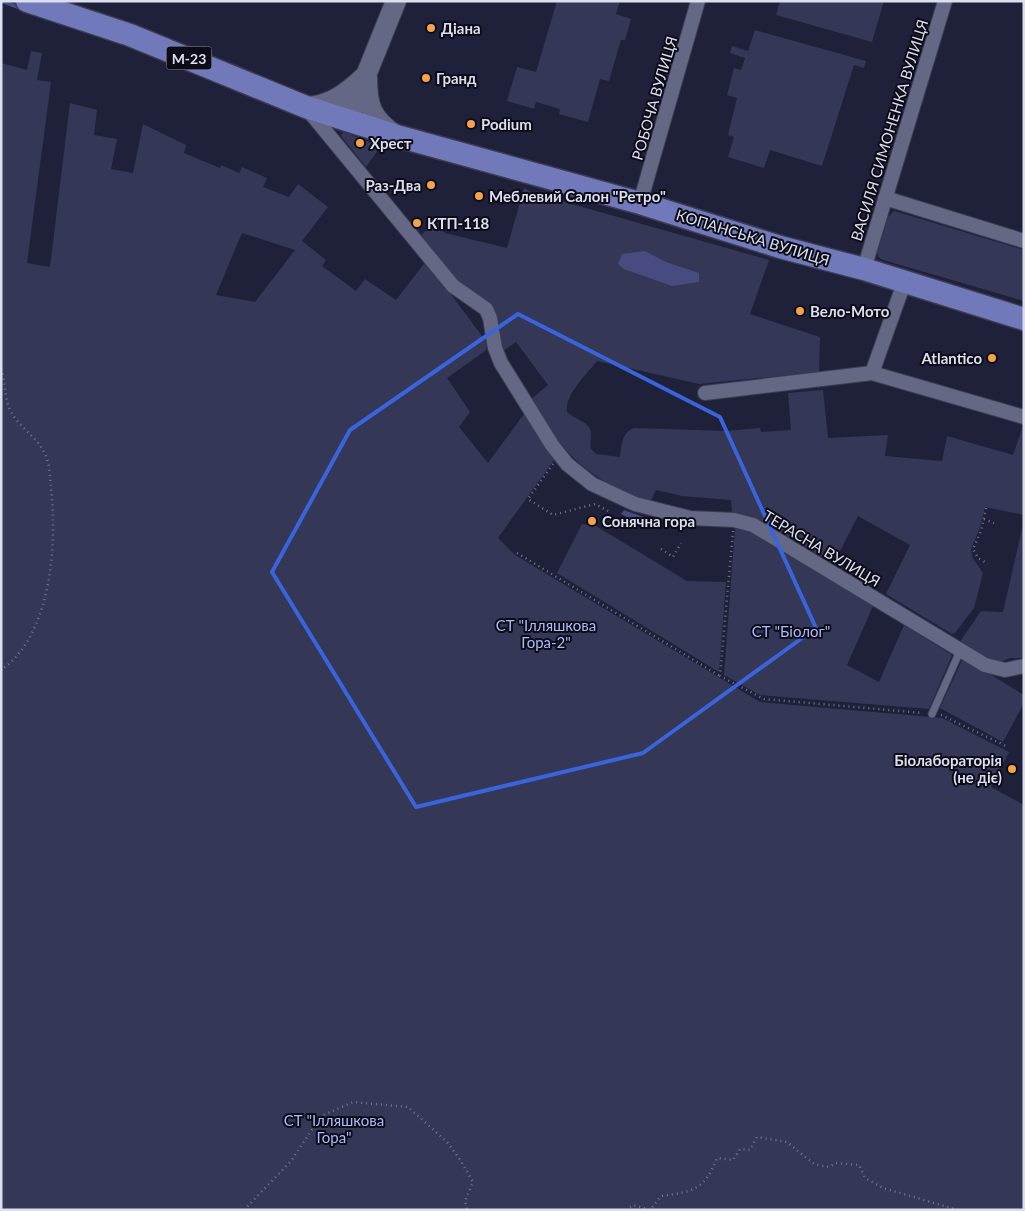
<svg xmlns="http://www.w3.org/2000/svg" width="1025" height="1211" font-family="Lato,sans-serif">
	<rect width="100%" height="100%" fill="#1f213a"/>
	<!-- green -->
	<path fill="#343756" fill-rule="evenodd" d="M557 1H620L616 14 631 19 625 40H621L609 81 600 79 588 122 559 114 560 109 536 102 534 109 507 101 517 67 536 72Z
		M780 1H884L872 42 776 15Z
		M755 30 866 61 864 68 854 65 822 166 770 150 764 168 728 157 734 137 728 135 737 98 727 95 734 68 741 70 745 58 730 53 732 46 748 51Z
		M31 51 42 53 37 80 51 82 27 263 50 267 70 103 97 110 94 135 117 139 111 169 133 173 143 124 186 145 184 153 220 168 221 165 239 173 242 167 267 178 263 187 289 197 298 184 328 207 302 241 326 260 322 266 356 291 365 279 396 300 426 261 488 344 485 351 447 378 470 412 459 427 488 463 524 414 554 460 498 538 515 555 760 702 942 718 1009 752 991 787 1024 805V1210H1V63L27 70ZM242 233 295 250 255 302 216 295Z
		M343 132 381 146 366 167 341 136Z
		M524 188 533 193 769 260 750 314 820 337 819 372 699 384 597 361C586 375 565 394 567 412 574 419 590 422 591 432 591 438 590 443 591 449L596 454 620 457C622 446 621 433 634 428L726 431 760 428 761 432 791 430 788 393 823 390 828 438 888 435 885 456 942 461 947 436 1013 455 1024 423V515L985 507 979 530 971 549 972 557 983 573 974 608 955 633 952 634 886 594 910 545 858 516 834 563 754 518 732 513 731 500 682 496 656 490 650 502C584 476 568 458 530 400L548 385 516 342 503 351 488 301 451 277 421 235 435 222 445 233 507 248Z
		M894 211 1024 250V301L880 259 877 253 888 217Z
		M1024 520V658H1010L995 664 961 643V640L981 611 1003 612Z
		M582 524 596 526 687 581 726 582 719 672 557 573Z
		M735 528 756 533 873 606 847 665 879 682 904 625 952 655 929 709 760 695 724 675Z
		M963 658 1024 695V703L1003 742 940 708Z"/>
	<!-- water -->
	<path fill="#474b80" d="M645 251 666 262 699 273V282L672 286 624 269 618 264 622 254Z
		M624 510 649 519 644 527 621 514Z"/>
	<g fill="none" stroke-linecap="round" stroke-linejoin="round">
		<!-- stream -->
		<path stroke="#474b80" stroke-width="4" d="M2 1 21 8"/>
		<defs>
			<path id="service" d="M932 714 960 651"/>
			<path id="minor" d="M308 110 453 286 486 309 490 318 495 348 501 363 552 445 567 464 592 484 635 504 690 518 734 520 753 525 985 665 1005 670 1024 666
				M885 198 1024 241
				M640 203 698 1
				M864 269 945 1
				M872 373 904 283
				M705 393 872 373 1024 417"/>
			<path id="secondary" d="M367 77C367 106 371 118 395 135
				M306 107C330 106 347 93 364 77
				M348 120 396 1"/>
			<path id="trunk" d="M27 1 130 35 306 107 397 136 640 203 780 247 864 269 1024 319"/>
		</defs>
		<!-- service casing -->
		<use href="#service" stroke="#3c3d52" stroke-width="9"/>
		<!-- minor casing -->
		<use href="#minor" stroke="#3c3d52" stroke-width="16"/>
		<!-- secondary casing -->
		<use href="#secondary" stroke="#3c3d52" stroke-width="22"/>
		<!-- trunk casing -->
		<use href="#trunk" stroke="#3c3d52" stroke-width="25"/>
		<!-- path -->
		<path stroke="#74768b" stroke-width="2.5" stroke-dasharray="1 4" stroke-linecap="butt" d="M1 369C6 382 4 397 10 410 18 427 37 436 45 454 50 464 50 477 51 488 57 543 52 631 4 668
			M553 464 528 499 553 515 595 504 610 512
			M986 508 981 531 973 549 978 558 988 564
			M984 519 994 523
			M733 531 720 676 764 699 923 713
			M661 549 673 557 681 543
			M517 553 720 676
			M941 715 1006 746
			M244 1210 291 1161 321 1116 353 1102 408 1107 447 1142 459 1158 473 1182 465 1201 467 1210
			M626 1210 633 1205 650 1210 661 1196C692 1192 705 1190 717 1158L733 1160 740 1149 750 1150 757 1137 787 1142 814 1164 829 1167 836 1163 859 1165 865 1178 883 1188 958 1210"/>
		<!-- service -->
		<use href="#service" stroke="#646885" stroke-width="7"/>
		<!-- minor -->
		<use href="#minor" stroke="#646885" stroke-width="14"/>
		<!-- secondary -->
		<use href="#secondary" stroke="#646885" stroke-width="20"/>
		<!-- trunk -->
		<use href="#trunk" stroke="#7279ba" stroke-width="22"/>
	</g>
	<!-- marked area -->
	<path fill="none" stroke="#3a64dc" stroke-width="4" stroke-linejoin="round" d="M518 314 720 417 816 628 643 753 416 807 272 572 350 430Z"/>
	<!-- markers -->
	<g fill="#f6a248" stroke="#0b0c17" stroke-width="2">
		<circle cx="431" cy="28" r="5"/>
		<circle cx="426" cy="78" r="5"/>
		<circle cx="471" cy="124" r="5"/>
		<circle cx="360" cy="143" r="5"/>
		<circle cx="431" cy="185" r="5"/>
		<circle cx="479" cy="196" r="5"/>
		<circle cx="417" cy="223" r="5"/>
		<circle cx="800" cy="311" r="5"/>
		<circle cx="992" cy="358" r="5"/>
		<circle cx="592" cy="521" r="5"/>
		<circle cx="1012" cy="769" r="5"/>
	</g>
	<g text-anchor="middle" dominant-baseline="central" stroke-width="4" stroke-linejoin="round" paint-order="stroke">
		<!-- shield labels -->
		<rect fill="#0b0c17" stroke="#9da0af" stroke-width="1" x="166.5" y="46.5" width="45" height="23" rx="4"/>
		<g font-size="14" font-weight="bold" fill="#dcdff0">
			<text x="189" y="58">М-23</text>
		</g>
		<!-- poi labels -->
		<g font-size="15" font-weight="bold" fill="#dcdff0" stroke="#0b0c17" text-anchor="start">
			<text x="441" y="28">Діана</text>
			<text x="436" y="78">Гранд</text>
			<text x="481" y="124">Podium</text>
			<text x="370" y="143">Хрест</text>
			<text x="421" y="185" text-anchor="end">Раз-Два</text>
			<text x="489" y="196">Меблевий Салон "Ретро"</text>
			<text x="427" y="223">КТП-118</text>
			<text x="810" y="311">Вело-Мото</text>
			<text x="982" y="358" text-anchor="end">Atlantico</text>
			<text x="602" y="521">Сонячна гора</text>
			<text x="1002" y="760" text-anchor="end">Біолабораторія<tspan x="1002" dy="17">(не діє)</tspan></text>
		</g>
		<!-- street labels -->
		<g font-size="15" fill="#dcdff0" stroke="#0b0c17">
			<text transform="translate(654 98) rotate(-74)">РОБОЧА ВУЛИЦЯ</text>
			<text transform="translate(889 130) rotate(-73)">ВАСИЛЯ СИМОНЕНКА ВУЛИЦЯ</text>
			<text transform="translate(753 237) rotate(17)">КОПАНСЬКА ВУЛИЦЯ</text>
			<text transform="translate(822 548) rotate(31)">ТЕРАСНА ВУЛИЦЯ</text>
		</g>
		<!-- park labels -->
		<g font-size="15" fill="#b1b9fa" stroke="#0b0c17">
			<text x="546" y="625">СТ "Ілляшкова<tspan x="546" dy="17">Гора-2"</tspan></text>
			<text x="791" y="631">СТ "Біолог"</text>
			<text x="334" y="1120">СТ "Ілляшкова<tspan x="334" dy="17">Гора"</tspan></text>
		</g>
	</g>
	<!-- border -->
	<rect width="1025" height="1211" fill="none" stroke="#dcdff0" stroke-width="5"/>
</svg>
